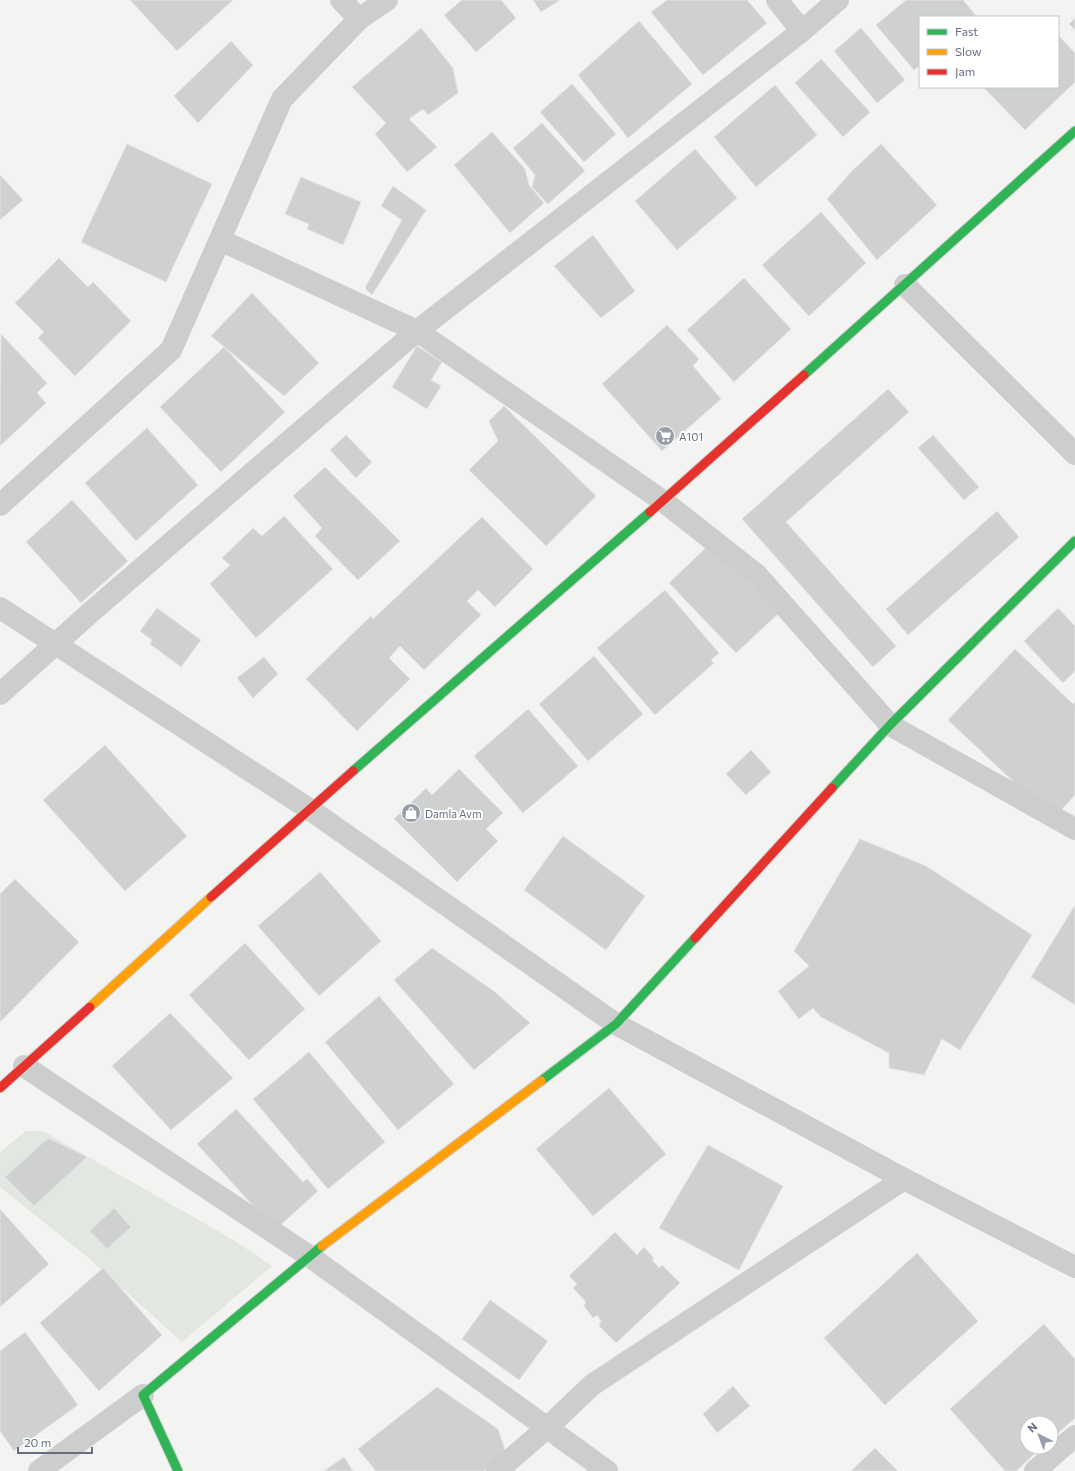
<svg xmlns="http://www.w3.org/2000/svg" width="1075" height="1471" font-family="Commissioner,sans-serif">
	<rect width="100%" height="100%" fill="#f3f4f2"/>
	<!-- green -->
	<path fill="#e2e7e1" d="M26 1131H43L232 1239 272 1266 182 1342 85 1255 0 1187V1152Z"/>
	<!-- building -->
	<path fill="#cfd0d0" stroke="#e2e3e2" d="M130 0H233L177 51Z
		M462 0H501L516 18 476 52 444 15Z
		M533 0H560L541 12Z
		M667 0H747L767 23 703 75 651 12Z
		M906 0H963L977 17H920V65L914 70 876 25Z
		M1075 18V30L1069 24Z
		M639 21 692 84 628 138 578 75Z
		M421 28 453 68 458 93 428 115 423 109 409 119 437 147 407 172 375 134 386 123 352 87Z
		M861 28 905 80 877 103 834 51Z
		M1058 35 1075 53V82L1025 130 983 87H1058Z
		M231 41 253 65 198 123 174 96Z
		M821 59 870 112 843 137 795 83Z
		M572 84 616 134 584 162 540 112Z
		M775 85 817 135 756 187 714 137Z
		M542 123 585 171 548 204 532 187 535 175 513 148Z
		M492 132 525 169 529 185 544 203 510 233 454 165Z
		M127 144 212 184 166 282 81 242Z
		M881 144 937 205 877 260 827 199 852 171Z
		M695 149 737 198 677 250 635 201Z
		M0 175 23 200 0 220Z
		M301 177 361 202 343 245 307 229 309 224 285 214Z
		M393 186 426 210 372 295 365 288 402 220 381 206Z
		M821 212 866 263 809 316 762 265Z
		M593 235 635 291 601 318 554 266Z
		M59 258 88 287 93 282 131 321 75 376 38 338 44 332 15 303Z
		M744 278 791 329 734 382 687 330Z
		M252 293 319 363 284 396 211 336Z
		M667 325 699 359 693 366 721 399 662 451 602 384Z
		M1 334 47 383 37 393 46 403 0 446Z
		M417 346 442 362 431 380 441 386 427 409 392 387Z
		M224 347 285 412 221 472 160 407Z
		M888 389 909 412 786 522 896 646 873 667 742 519Z
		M504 406 596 496 546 546 469 470 498 441 489 421Z
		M147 428 198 485 136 541 85 483Z
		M346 435 372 462 356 478 330 450Z
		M933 435 979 487 964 500 918 448Z
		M325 467 400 541 358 580 315 536 322 528 293 496Z
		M72 500 128 561 81 603 26 542Z
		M997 511 1019 537 908 635 886 609Z
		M284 516 333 569 256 638 210 584 230 565 222 558 253 528 262 536Z
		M482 517 533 569 495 607 478 590 467 601 481 615 424 670 400 646 389 658 410 679 357 731 306 679 371 616 373 619Z
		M712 542 779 613 736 653 669 583Z
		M665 590 719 653 711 660 714 663 655 715 597 648Z
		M157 608 201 640 181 667 150 644 152 640 140 631Z
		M1058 608 1075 626V671L1063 683 1024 641Z
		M1015 649 1073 704 1075 702V795L1053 819 948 720Z
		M594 656 643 714 588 761 539 704Z
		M264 657 278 674 253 698 237 678Z
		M528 709 578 766 523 813 474 756Z
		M105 745 187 836 125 891 43 800Z
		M751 750 771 772 746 795 726 774Z
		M459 769 503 813 486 829 498 841 457 882 394 819 426 788 432 795Z
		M563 836 645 896 606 950 524 890Z
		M860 839 926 866 1032 935 960 1050 942 1039 924 1075 889 1068V1053L821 1017 813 1008 799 1019 778 991 809 966 794 951Z
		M320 872 381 941 319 996 258 926Z
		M15 879 79 942 0 1022V894Z
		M1075 905V1005L1031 977Z
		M245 943 305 1009 249 1060 189 995Z
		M432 948 495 992 530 1023 474 1070 394 980Z
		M379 996 454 1084 398 1130 325 1042Z
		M170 1013 233 1078 171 1130 112 1066Z
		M309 1052 385 1142 328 1189 253 1099Z
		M609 1088 666 1154 593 1216 536 1149Z
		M236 1109 303 1182 307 1179 318 1191 275 1230 197 1144Z
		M48 1138 87 1157 34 1206 5 1177Z
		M708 1145 783 1186 739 1270 659 1228Z
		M114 1208 131 1227 107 1249 90 1231Z
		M0 1209 49 1264 0 1307Z
		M615 1232 637 1255 644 1247 654 1258 652 1260 659 1268 662 1265 680 1283 616 1343 599 1326 601 1321 597 1315 593 1318 584 1306 586 1302 573 1288 577 1284 569 1276Z
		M917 1253 978 1321 885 1405 824 1338Z
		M103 1268 162 1335 99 1391 40 1323Z
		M490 1300 548 1341 519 1380 462 1339Z
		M1044 1324 1075 1359V1418L1051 1439V1423H1027V1447H1042L1016 1471H1005L950 1409Z
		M25 1332 78 1405 14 1451 0 1431V1351Z
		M733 1386 750 1406 717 1433 703 1414Z
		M437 1387 498 1429 506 1453 484 1471H376L358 1449Z
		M875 1448 898 1471H851Z
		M344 1457 353 1471H324Z"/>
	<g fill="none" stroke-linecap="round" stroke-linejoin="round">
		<defs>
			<path id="fast" d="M804 375 1075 131
				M353 771 650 512
				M832 788 890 725 1075 541
				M541 1081 616 1024 695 938
				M178 1471 143 1395 322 1246"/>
			<path id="slow" d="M90 1007 211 897
				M322 1246 541 1081"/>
			<path id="jam" d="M650 512 804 375
				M211 897 353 771
				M695 938 832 788
				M0 1088 90 1007"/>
		</defs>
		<!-- fast casing -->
		<use href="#fast" stroke="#cfd0d1" stroke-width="11"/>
		<!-- slow casing -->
		<use href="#slow" stroke="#cfd0d1" stroke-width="11"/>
		<!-- jam casing -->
		<use href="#jam" stroke="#cfd0d1" stroke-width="11"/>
		<!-- street -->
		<path stroke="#cccdcd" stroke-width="22" d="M341 0 359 19
			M777 0 802 31
			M220 240 417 331 663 501 757 575 890 725 1075 829
			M905 285 1075 454
			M0 505 171 350 282 99 359 19 387 0
			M0 608 309 809 616 1024 904 1179 1075 1267
			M0 694 91 612 417 331 802 31 838 0
			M24 1066 309 1256 607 1471
			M39 1471 143 1395
			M497 1471 548 1427 592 1385 904 1179
			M1035 1471 1075 1436"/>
		<!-- fast -->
		<use href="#fast" stroke="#30b455" stroke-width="9"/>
		<!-- slow -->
		<use href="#slow" stroke="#ff9f0a" stroke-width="9"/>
		<!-- jam -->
		<use href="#jam" stroke="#e5322d" stroke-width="9"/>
	</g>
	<!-- icons -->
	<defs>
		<symbol id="supermarket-disc" viewBox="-11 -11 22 22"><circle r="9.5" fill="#979ea9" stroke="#fff"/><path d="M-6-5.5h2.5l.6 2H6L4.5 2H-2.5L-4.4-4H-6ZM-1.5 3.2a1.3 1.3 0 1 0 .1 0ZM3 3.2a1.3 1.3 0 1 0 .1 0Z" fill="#fff"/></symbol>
		<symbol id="shop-disc" viewBox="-11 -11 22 22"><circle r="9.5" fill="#979ea9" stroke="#fff"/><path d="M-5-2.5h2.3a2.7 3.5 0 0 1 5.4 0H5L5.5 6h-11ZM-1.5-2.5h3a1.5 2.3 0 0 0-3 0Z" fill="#fff"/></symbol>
	</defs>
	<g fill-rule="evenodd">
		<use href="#supermarket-disc" x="654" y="425" width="22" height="22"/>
		<use href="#shop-disc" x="400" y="802" width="22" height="22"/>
	</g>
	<g text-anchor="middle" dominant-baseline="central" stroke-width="4" stroke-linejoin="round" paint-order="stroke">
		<!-- poi labels -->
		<g font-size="11" fill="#656f82" stroke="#fff" text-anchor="start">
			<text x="679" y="436">A101</text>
			<text x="425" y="813">Damla Avm</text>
		</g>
	</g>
	<!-- legend -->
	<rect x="919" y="16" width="140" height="72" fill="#ffffff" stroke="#c1c5cd"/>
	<rect x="927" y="29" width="20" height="6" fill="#30b455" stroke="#c1c5cd"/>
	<text x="955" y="36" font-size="12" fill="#656f82">Fast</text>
	<rect x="927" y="49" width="20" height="6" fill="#ff9f0a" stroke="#c1c5cd"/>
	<text x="955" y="56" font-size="12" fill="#656f82">Slow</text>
	<rect x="927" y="69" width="20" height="6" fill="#e5322d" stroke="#c1c5cd"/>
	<text x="955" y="76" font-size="12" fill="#656f82">Jam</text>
	<!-- north arrow -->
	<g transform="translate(1039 1435) rotate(318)"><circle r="19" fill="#ffffff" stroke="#c1c5cd"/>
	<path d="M0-3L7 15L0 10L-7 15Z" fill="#979ea9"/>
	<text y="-6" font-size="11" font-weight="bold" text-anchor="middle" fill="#656f82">N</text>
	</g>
	<!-- scale -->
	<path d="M18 1447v6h74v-6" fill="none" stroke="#656f82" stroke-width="2"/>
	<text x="24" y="1447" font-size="12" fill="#656f82" stroke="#ffffff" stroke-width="3" paint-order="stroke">20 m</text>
</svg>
